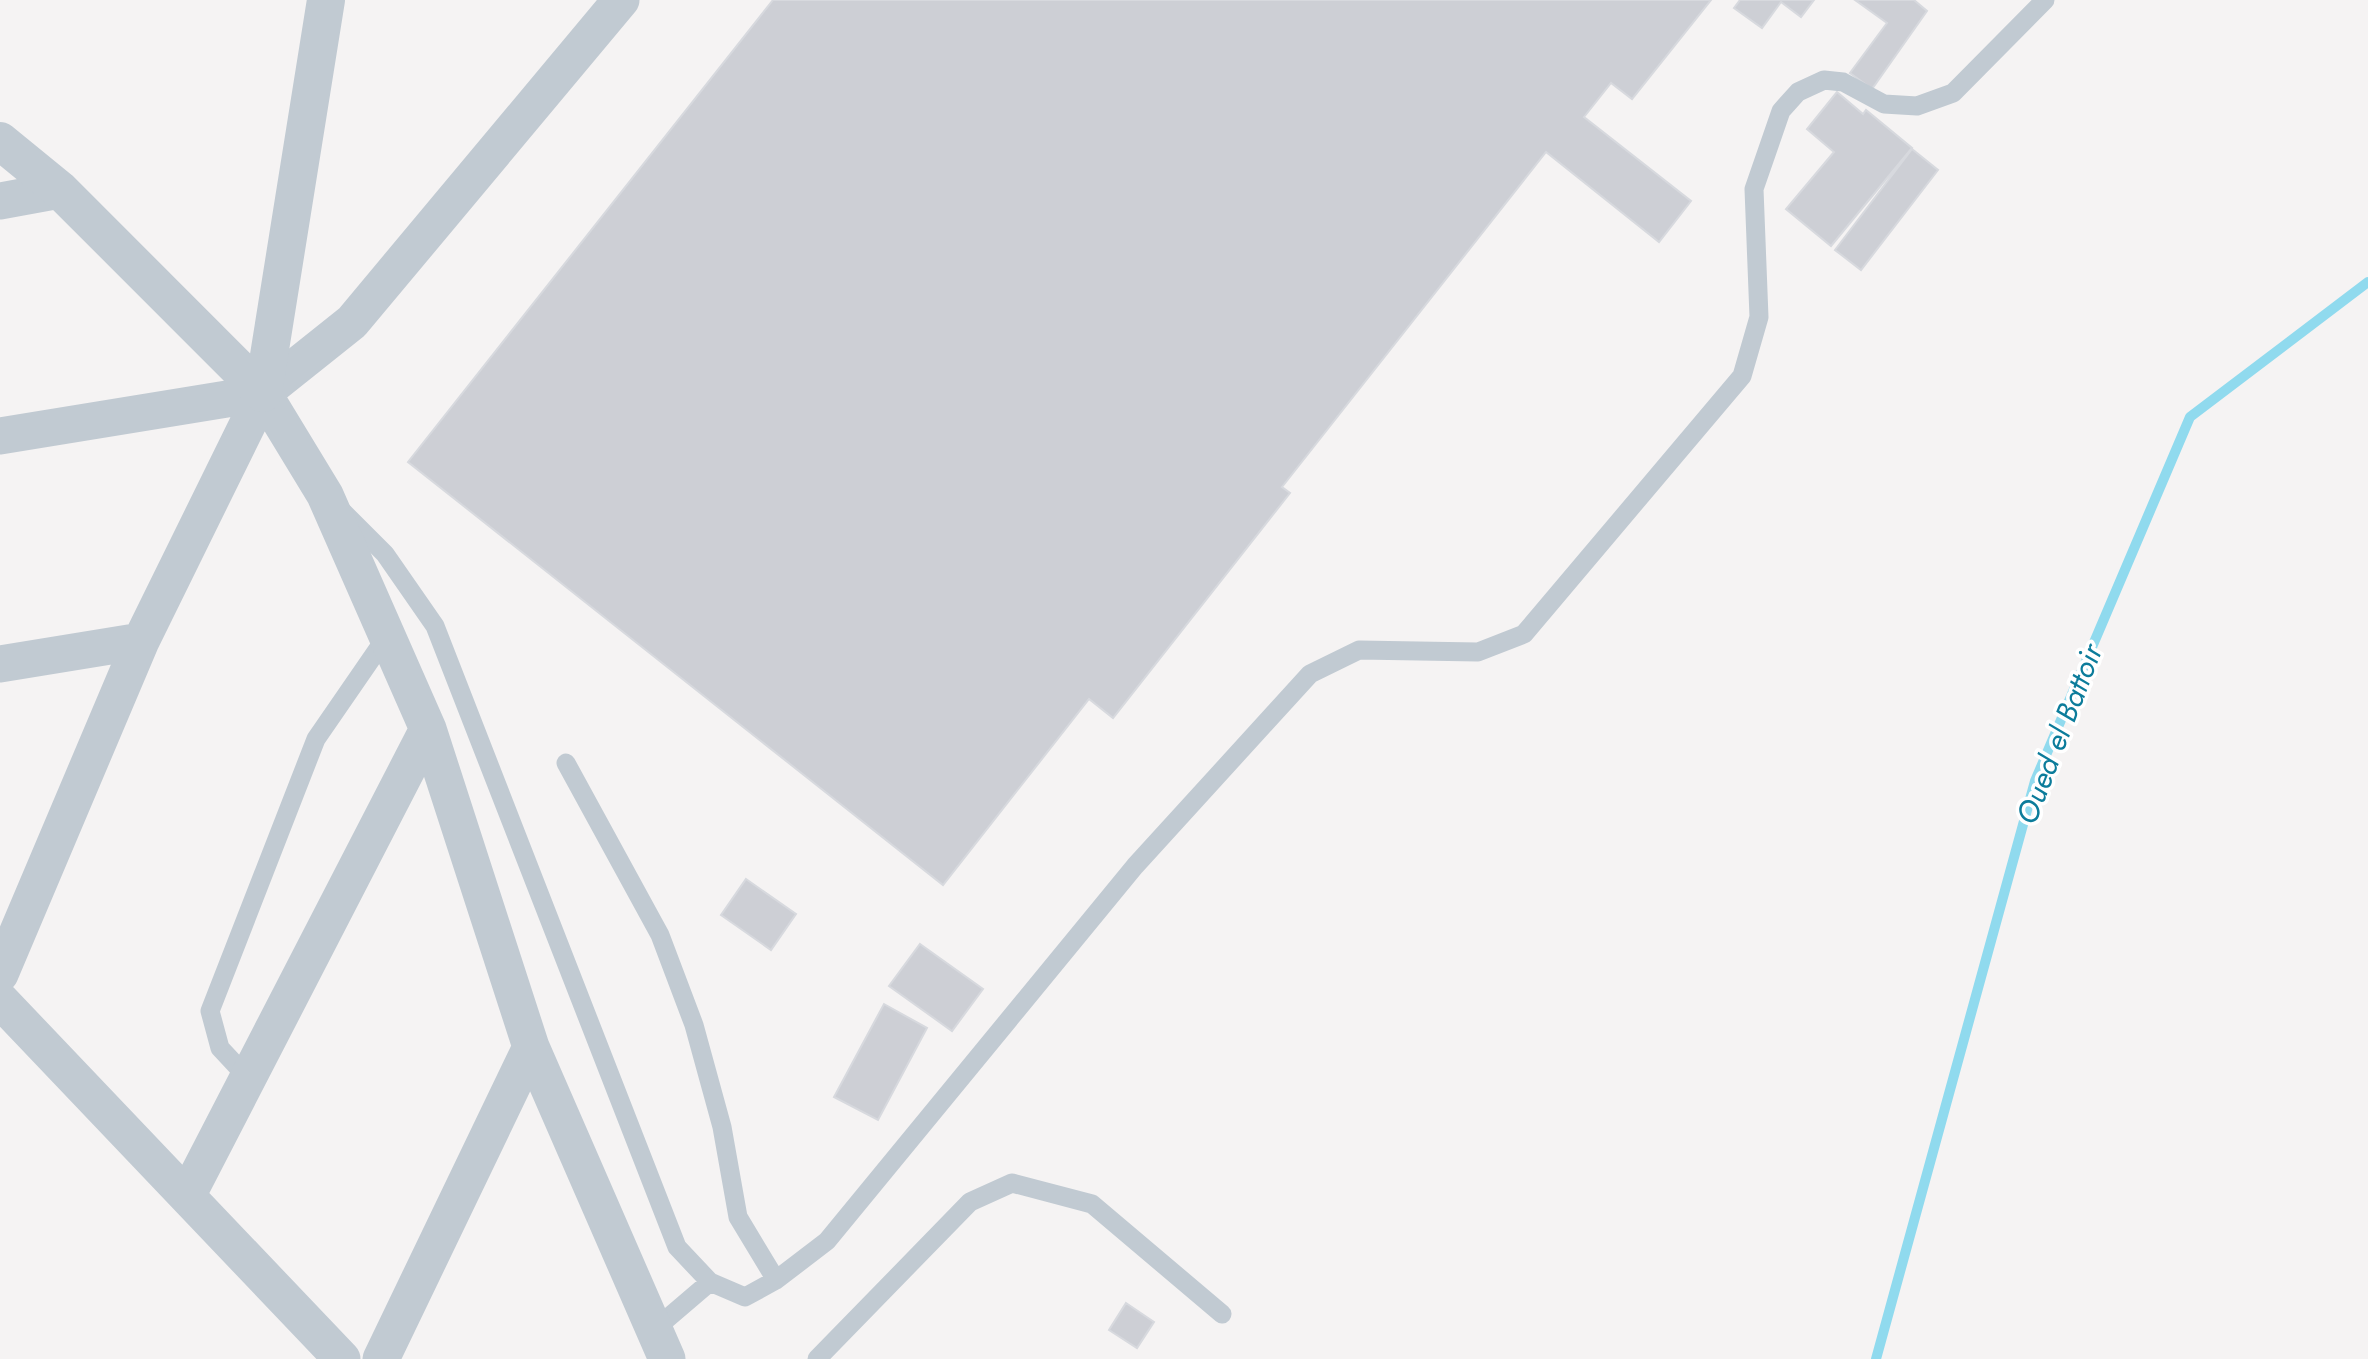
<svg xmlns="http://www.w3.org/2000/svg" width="2368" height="1359" font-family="Jost,sans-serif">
	<rect width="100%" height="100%" fill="#f5f3f3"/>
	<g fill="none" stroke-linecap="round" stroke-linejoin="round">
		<!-- stream -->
		<path stroke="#90daee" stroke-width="10" d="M1876 1359 2035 781 2190 417 2368 282"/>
	</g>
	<!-- building -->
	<path fill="#cdcfd5" stroke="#d7d9de" stroke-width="2" d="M773 0H1711L1632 99 1611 83 1584 117 1691 201 1659 242 1546 152 1282 487 1290 493 1113 718 1089 699 943 885 408 462Z
		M1740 0H1814L1801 17 1781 2 1762 28 1734 8Z
		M1855 0H1914L1927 11 1872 89 1850 73 1887 23Z
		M1837 92 1863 114 1866 110 1912 148 1831 246 1786 209 1834 152 1807 129Z
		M1912 149 1938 170 1861 270 1835 250Z
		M746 879 796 914 771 950 721 915Z
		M920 944 983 989 952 1031 889 986Z
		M884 1004 927 1028 878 1120 834 1097Z
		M1126 1303 1154 1322 1137 1348 1109 1330Z"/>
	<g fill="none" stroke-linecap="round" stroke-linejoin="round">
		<!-- service -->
		<path stroke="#c1cad2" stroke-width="19" d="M343 512 385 554 435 626 677 1247 710 1282 745 1297 776 1280 827 1241 1135 866 1310 674 1359 650 1478 652 1524 634 1742 376 1759 317 1754 189 1781 111 1798 92 1824 80 1843 82 1884 104 1917 106 1953 93 2045 0
			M566 763 660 935 694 1025 722 1127 738 1217 776 1280
			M248 1078 220 1048 210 1011 316 739 387 636
			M655 1329 710 1282
			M817 1359 970 1202 1012 1183 1092 1204 1222 1314"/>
		<!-- minor -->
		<path stroke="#c1cad2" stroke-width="37" d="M0 201 60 190
			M263 393 325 495 428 729 531 1047 667 1359
			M0 436 263 393
			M0 664 141 641
			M0 974 141 641 263 393 352 322 621 0
			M0 1000 342 1359
			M187 1196 428 729
			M381 1359 531 1047"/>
		<!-- tertiary -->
		<path stroke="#c1cad2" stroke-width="38" d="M0 141 60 190 263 393
			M263 393 326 0"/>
	</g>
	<g text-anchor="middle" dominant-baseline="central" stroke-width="7" stroke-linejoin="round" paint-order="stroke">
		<!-- water labels -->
		<g font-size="30" font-style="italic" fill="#0c7c9b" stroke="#fff">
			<text transform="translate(2059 734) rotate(-69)">Oued el Battoir</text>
		</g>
	</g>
</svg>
